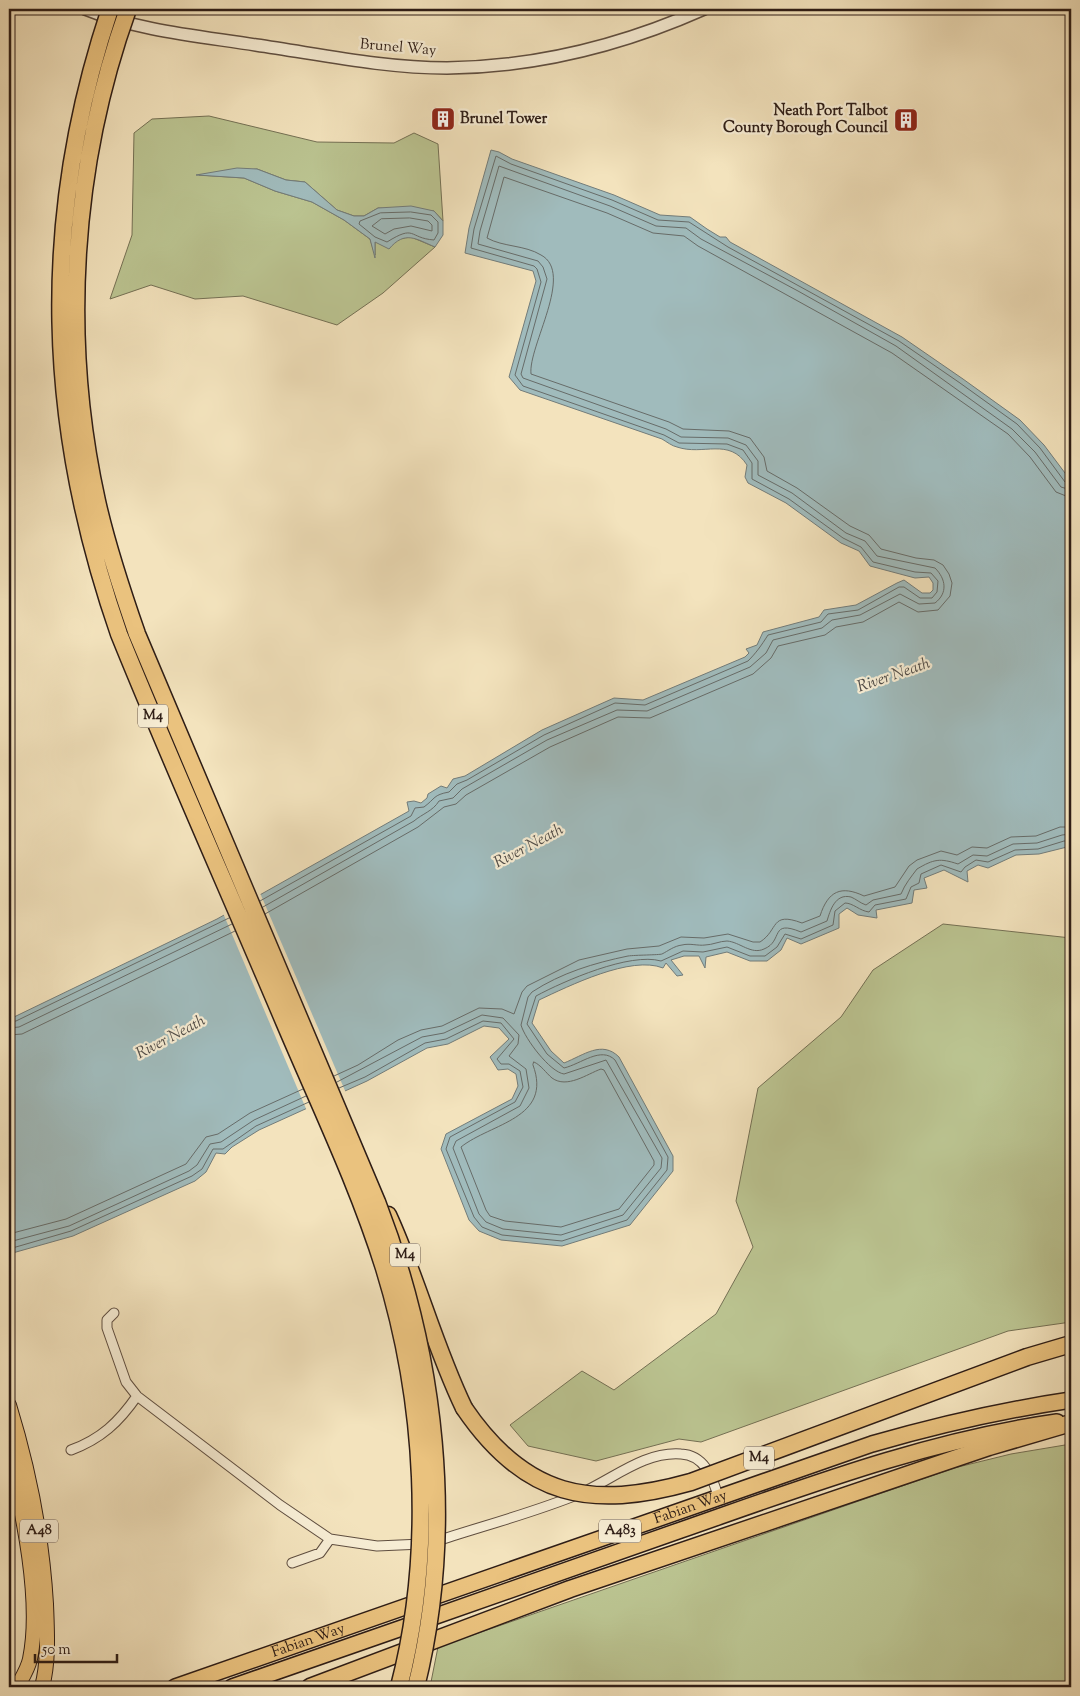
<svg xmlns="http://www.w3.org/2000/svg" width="1080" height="1696" font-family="'Sorts Mill Goudy',serif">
	<rect width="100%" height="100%" fill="#f3e3bd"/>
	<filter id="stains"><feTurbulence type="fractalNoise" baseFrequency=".004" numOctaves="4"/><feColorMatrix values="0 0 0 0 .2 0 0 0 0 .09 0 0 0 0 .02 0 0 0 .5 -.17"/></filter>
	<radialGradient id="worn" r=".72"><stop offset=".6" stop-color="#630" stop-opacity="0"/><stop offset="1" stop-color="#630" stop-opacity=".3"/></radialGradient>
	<!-- green -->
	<path fill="#bbc491" stroke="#747054" d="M209 116 317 142 394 143 414 133 438 144 443 221 434 211 378 208 364 216H354L337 210 305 182 286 180 257 169 199 175 244 178 275 191 312 202 344 220 370 239 375 255V242L411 237 435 247 383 293 337 325 243 296 195 299 151 285 110 299 132 235 134 133 152 119Z
		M943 924 1071 938V1322L1008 1331 701 1442 679 1439 596 1461 528 1446 510 1425 582 1371 614 1390 716 1314 753 1247 736 1201 758 1088 841 1017 873 970Z
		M1071 1444V1687H430L438 1647 954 1468 1011 1454Z"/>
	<!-- water -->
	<path fill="#a0bbbc" stroke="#727c7a" d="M491 150 499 152 512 159 614 195 660 215 690 217 707 229 720 237H726L730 242 902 337 963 379 1020 420 1044 445 1071 481V846L1039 854 1016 855 988 868 978 865 967 871 968 882 944 870 924 878 927 888 914 890 912 903 876 910 877 918 858 915 847 908 839 914V928L801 944 787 938 781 950 767 961H750L727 952 706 957 705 968 699 956H684L671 960 683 975 677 976 666 963 663 968C631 955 569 986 539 1000L532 1023 551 1051 564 1063C584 1055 602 1040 619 1057L673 1156V1171L630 1225 562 1246 501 1240 479 1231 469 1220 441 1149 446 1134 512 1099 518 1086 516 1074 508 1069 498 1070 490 1057 509 1039 499 1028 484 1026 448 1044 427 1048 367 1081 259 1130 232 1147 225 1154 216 1153 206 1172 195 1181 73 1236 9 1254V1017H14L217 919 409 811 407 802 414 801 421 803 427 798 428 794 441 786 447 788 453 779 465 776 542 730 614 698 643 700 745 657 749 653 746 649 757 645 763 632 819 617 824 610 856 605 897 583 904 580 922 593H930L933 590V583L929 577 915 578 870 566 859 551 841 543 786 503 748 483 745 477 747 465C729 437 703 456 677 447 672 446 667 442 662 439L520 390 509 377 536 281 533 271 465 253 469 228Z
		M237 168 257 169 286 180 305 182 337 210 354 216H364L378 208 411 206 434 211 443 221V235L435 247C416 239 405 230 389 249L375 242V258L370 239 344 220 312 202 275 191 244 178 196 175Z"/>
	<!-- pier -->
	<path fill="#f3e3bd" d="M260 893 346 1093 307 1111 223 913Z"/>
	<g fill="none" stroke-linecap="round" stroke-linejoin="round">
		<!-- shore -->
		<path stroke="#676c69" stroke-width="1" d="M411 212 431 215 438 222V233L434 240C408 238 416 224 387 242L375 237 359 224 360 221 380 213Z
			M410 218 428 221 432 225V231L411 226 394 229 385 234 372 226 381 219Z
			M260 901 411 816 415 808 424 807C436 798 433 795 449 792L457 784 467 780 544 735 615 703 645 705 748 661C756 653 761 646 768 635L821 622 828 614 858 610 899 587H904L920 598H932L937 592 938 581 931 573 915 572 873 562 861 547 843 538 789 499 752 479V463L743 450 727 444 679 443 664 435 523 386 515 375 541 282 537 269 534 266 471 248 474 229 496 156 511 164 612 200 658 220 689 222 728 247 899 341 960 383 1017 424 1040 448 1065 482 1071 484
			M263 907 414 821C422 814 433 811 439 801L453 798 462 789 547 740 617 710 647 711 750 667 766 653 773 640 822 628 832 620 860 615 900 594 919 604 935 603C948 593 946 579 935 568L877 556 865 541 846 533 792 493 758 475V461L746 445 728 438 681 437 666 429 523 378 521 374 547 279 543 267 538 261 478 244 480 231 499 166 610 206 656 226 686 228 701 239 798 291 896 346 1012 429 1035 452 1061 487 1071 490
			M265 914 418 827 444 807 456 804 466 795 550 747 618 717 650 718 753 674 771 658 778 646 825 635 836 627 863 622 899 602 918 612 938 610 950 596 952 583 949 574 943 565 934 560 916 558 881 549 869 535 850 526 797 488 767 471 764 457 750 438 729 431 683 429 669 422 531 374C528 346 575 273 541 255 525 245 503 247 487 238L504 177 607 213 653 233 684 236 698 246 892 353 1008 434 1030 457 1056 492 1071 498
			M9 1022 16 1021 229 918
			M9 1028 19 1027 232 924
			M9 1035 22 1034 235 931
			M534 1062C541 1065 546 1073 552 1078 567 1089 587 1074 601 1069L604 1070 654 1161V1165L619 1209 561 1227 505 1221 490 1216 486 1210 461 1147C491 1123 553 1119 533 1065Z
			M334 1076 358 1065 398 1040 421 1030 442 1026 479 1008 502 1009 514 1014 522 992 527 986 579 960 627 949 659 946 681 937 704 938 728 934 753 942H760C779 930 770 911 802 923L820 916C828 891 841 885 864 896L895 887 909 866 917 860 941 851 957 855 972 847 987 848 1011 837 1036 836 1060 827H1071
			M337 1082 422 1037 444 1033 482 1015 503 1018 519 1035 518 1044 509 1056 526 1069 529 1088 520 1106 456 1141 453 1148 479 1214 486 1222 503 1229 561 1235 623 1215 661 1168 662 1158 606 1060 564 1074C550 1072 525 1039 521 1025L528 997 532 992C561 973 594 963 628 956 635 955 659 955 662 954 668 951 674 946 682 945 690 943 698 946 705 945 712 945 720 941 727 941 740 942 751 955 764 949 784 941 769 919 801 932L827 921C830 911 835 893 851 897 856 899 860 903 866 905L873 900 901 894C905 884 911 877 917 869 934 859 940 858 958 864L973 855 987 856 1013 844 1037 843 1062 835 1071 834
			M339 1088 365 1077 425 1043 446 1039 483 1021 501 1023 514 1039 497 1059 501 1064H509L520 1071 523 1087 515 1102 450 1137 446 1149 474 1217 482 1227 502 1235 562 1241 627 1220 667 1170 668 1157 615 1060C601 1046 581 1064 564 1068L547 1054 527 1024 536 996C564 981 630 952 661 961L683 951 703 952 727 947 750 956H765L777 947 785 934 801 939 833 925 835 911 845 903C853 903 860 911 869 912L875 905 906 899 911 887 919 883 921 874 941 865 961 872 965 867 976 860 988 862 1015 850 1038 849 1064 841H1071
			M9 1234 66 1219 186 1164 206 1137 218 1134 250 1113 303 1089
			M9 1242 69 1226 189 1171 197 1165 210 1144 221 1142 254 1120 306 1096
			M9 1249 71 1231 192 1176 202 1169 213 1149H223L256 1126 309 1102"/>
		<defs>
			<path id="minor" d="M114 1313 107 1320V1328L126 1382 137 1396 280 1505 330 1539 377 1546 422 1544
				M71 1450C101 1439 119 1422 137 1396
				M434 1542C482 1526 533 1513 579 1494 612 1480 644 1451 681 1454 704 1455 713 1477 718 1497
				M292 1563 320 1553 330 1539"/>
			<path id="tertiary" d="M85 9C139 31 199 36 256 45 319 54 383 68 447 68 536 67 623 45 704 9"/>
			<path id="primary" d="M9 1405C29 1470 42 1536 46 1604 47 1631 49 1661 42 1687
				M9 1455C23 1513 42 1601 30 1659 28 1669 22 1678 17 1687"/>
			<g id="trunk">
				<path id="s1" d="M175 1687 872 1444C938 1425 1003 1410 1071 1400"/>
				<path d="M232 1687C382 1635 531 1583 681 1530 804 1487 928 1440 1057 1422"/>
			</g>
			<path id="motorway" d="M388 1215C417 1278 434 1346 464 1408
				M310 1687 570 1589 989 1447 1071 1423"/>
		</defs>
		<!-- minor casing -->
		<use href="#minor" stroke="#5f4e40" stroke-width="11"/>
		<!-- tertiary casing -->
		<use href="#tertiary" stroke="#5f4e40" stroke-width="14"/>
		<!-- primary casing -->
		<use href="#primary" stroke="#2e1d16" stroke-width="16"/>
		<!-- trunk casing -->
		<use href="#trunk" stroke="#2e1d16" stroke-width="18"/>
		<!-- motorway casing -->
		<use href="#motorway" stroke="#2e1d16" stroke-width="19"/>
		<!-- minor -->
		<use href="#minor" stroke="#f7edd4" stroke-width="9"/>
		<!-- tertiary -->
		<use href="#tertiary" stroke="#f7edd4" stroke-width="11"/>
		<!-- primary -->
		<use href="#primary" stroke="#eac27e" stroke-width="14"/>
		<!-- trunk -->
		<use href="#trunk" stroke="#eac27e" stroke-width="15"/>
		<!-- motorway -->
		<use href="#motorway" stroke="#eac27e" stroke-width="16"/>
		<defs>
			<path id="motorway-bridge" d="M110 9C39 221 46 424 119 634 172 765 230 894 285 1024 319 1104 358 1185 384 1268 425 1401 434 1552 399 1687
				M128 9C72 165 61 338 97 501 107 546 122 591 137 634L377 1202C436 1355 456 1527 416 1687
				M464 1408C525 1498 591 1510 691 1482L1027 1357 1071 1344"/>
		</defs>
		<!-- motorway-bridge casing -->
		<use href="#motorway-bridge" stroke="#2e1d16" stroke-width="19" stroke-linecap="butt"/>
		<!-- motorway-bridge -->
		<use href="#motorway-bridge" stroke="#eac27e" stroke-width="16"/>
	</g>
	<!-- icons -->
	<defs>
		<symbol id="building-square" viewBox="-11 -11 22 22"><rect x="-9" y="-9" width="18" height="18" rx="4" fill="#8f2418" stroke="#f7edd4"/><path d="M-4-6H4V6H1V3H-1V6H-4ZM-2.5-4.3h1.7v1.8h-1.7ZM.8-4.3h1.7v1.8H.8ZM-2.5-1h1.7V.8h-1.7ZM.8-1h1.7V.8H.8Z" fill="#fff"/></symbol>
	</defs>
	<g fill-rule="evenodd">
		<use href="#building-square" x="429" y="105" width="28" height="28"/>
		<use href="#building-square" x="892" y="106" width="28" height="28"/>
	</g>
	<g text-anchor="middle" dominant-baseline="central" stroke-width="4.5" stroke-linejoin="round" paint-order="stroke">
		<!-- shield labels -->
		<g fill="#f7edd4" stroke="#6a5b4f" stroke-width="1">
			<rect x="138" y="704.5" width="30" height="23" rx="4"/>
			<rect x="390" y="1243.5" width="30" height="23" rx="4"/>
			<rect x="744" y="1446.5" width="30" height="23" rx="4"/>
			<rect x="20" y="1519.5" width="38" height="23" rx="4"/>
			<rect x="599" y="1519.5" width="42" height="23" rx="4"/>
		</g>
		<g font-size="14" font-weight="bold" fill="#2e1d16">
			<text x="153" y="716">M4</text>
			<text x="405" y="1255">M4</text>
			<text x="759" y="1458">M4</text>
			<text x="39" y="1531">A48</text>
			<text x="620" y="1531">A483</text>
		</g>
		<!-- street labels -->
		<g font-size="15" fill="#2e1d16" stroke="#f7edd4">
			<text transform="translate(398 48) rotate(5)">Brunel Way</text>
			<text stroke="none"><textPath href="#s1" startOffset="546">Fabian Way</textPath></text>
			<text stroke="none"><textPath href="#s1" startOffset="141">Fabian Way</textPath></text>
		</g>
		<!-- poi labels -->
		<g font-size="15" font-weight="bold" fill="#2e1d16" stroke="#f7edd4" text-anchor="end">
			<text x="888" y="111">Neath Port Talbot<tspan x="888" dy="17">County Borough Council</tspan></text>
			<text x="460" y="119" text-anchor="start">Brunel Tower</text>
		</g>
		<!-- water labels -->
		<g font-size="16" font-style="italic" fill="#504c48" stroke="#f7edd4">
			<text transform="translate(894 676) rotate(-19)">River Neath</text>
			<text transform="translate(529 847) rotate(-28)">River Neath</text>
			<text transform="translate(171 1038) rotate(-28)">River Neath</text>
		</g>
	</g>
	<!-- margin -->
	<rect width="1080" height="1696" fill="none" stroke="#f3e3bd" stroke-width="30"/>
	<rect x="10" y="10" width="1060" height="1676" fill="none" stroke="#2e1d16" stroke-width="2.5"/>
	<rect x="15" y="15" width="1050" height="1666" fill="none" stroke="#2e1d16"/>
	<!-- scale -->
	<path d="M35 1654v8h82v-8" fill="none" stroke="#2e1d16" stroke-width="2.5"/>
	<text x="42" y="1654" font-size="15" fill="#2e1d16" stroke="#f7edd4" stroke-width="4" paint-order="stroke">50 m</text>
	<rect width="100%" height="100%" filter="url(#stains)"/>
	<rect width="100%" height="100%" fill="url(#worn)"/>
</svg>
